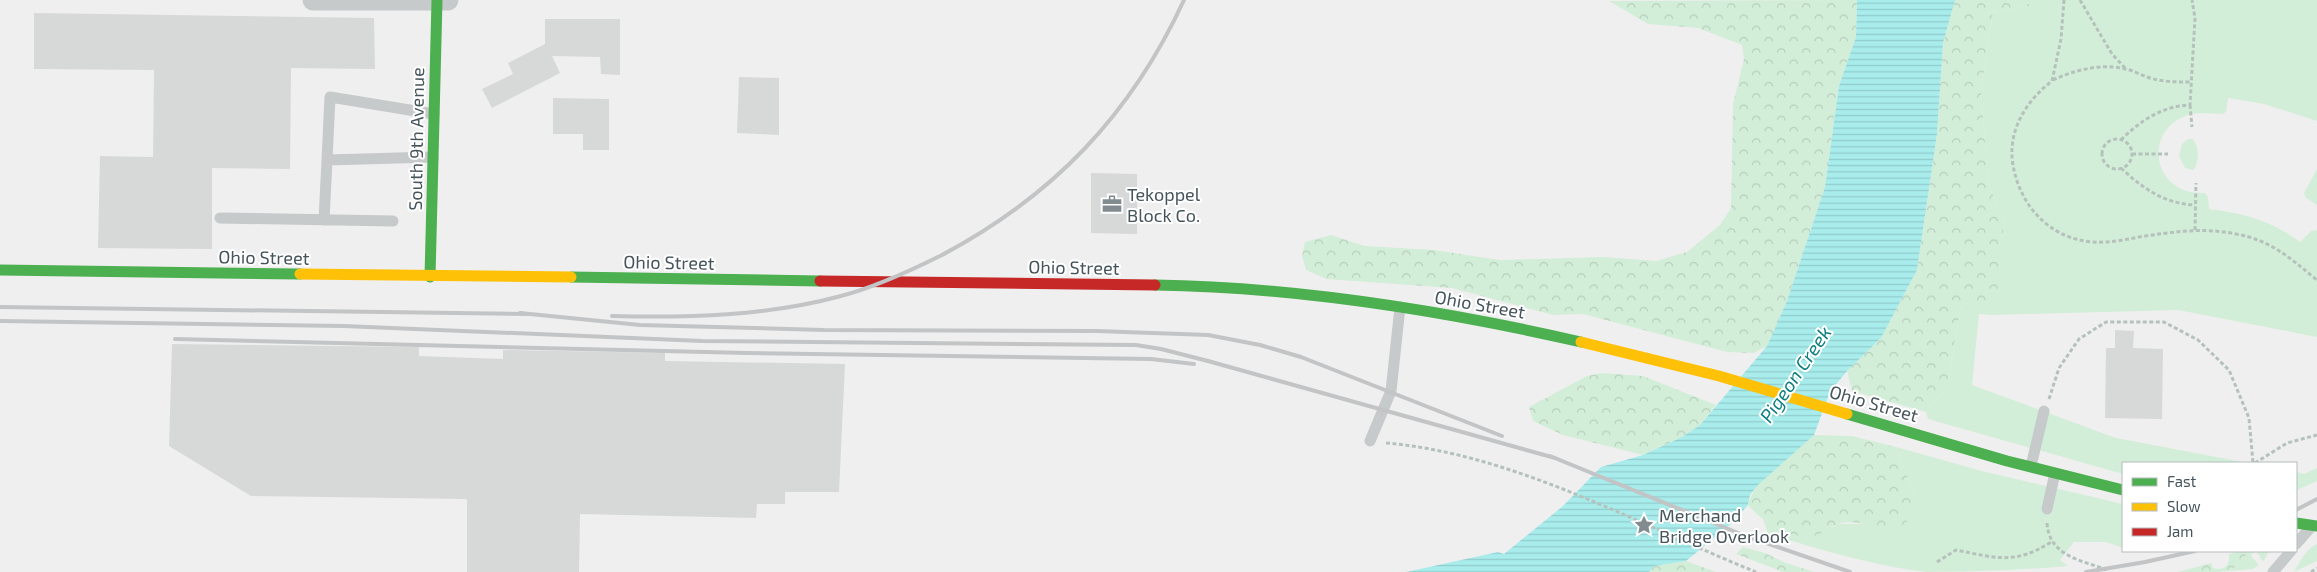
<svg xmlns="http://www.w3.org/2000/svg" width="2317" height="572" font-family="'Exo 2',sans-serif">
	<defs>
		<pattern id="forest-crowns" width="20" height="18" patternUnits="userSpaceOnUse" patternTransform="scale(1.25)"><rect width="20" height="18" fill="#d3eed8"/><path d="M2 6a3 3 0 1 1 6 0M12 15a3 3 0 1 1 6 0" fill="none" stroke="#b6cebc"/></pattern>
		<pattern id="water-rules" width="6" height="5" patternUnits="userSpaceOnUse" patternTransform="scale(1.25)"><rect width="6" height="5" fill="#a8ecec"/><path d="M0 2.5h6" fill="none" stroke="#92cccd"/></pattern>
	</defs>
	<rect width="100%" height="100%" fill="#f0efef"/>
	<!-- grass -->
	<path fill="#d3eed8" d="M2029 0H2317V121L2264 104 2228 98 2226 112 2223 114C2212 114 2199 112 2188 115 2141 131 2153 196 2205 193L2208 197 2209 209C2244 213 2272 221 2300 242L2311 231 2317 230V337L2178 310 1990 315 1979 314 1972 385 2116 438 2248 463H2123V474L1928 419 1926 412 1947 388 1960 310 2004 221 1988 183 1981 91 1993 12 2029 6Z
		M2188 139H2193C2199 147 2200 162 2193 170L2185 168 2179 156 2182 144Z
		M2317 169V205L2306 198 2304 193Z
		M1896 447 1982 471 2123 504V548L2106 542H2074L2060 560 2068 566C2024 570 1972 572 1927 572 1873 566 1820 549 1768 534L1763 519 1785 532 1813 536 1839 524H1870L1888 531 1915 497Z
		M2317 468V481L2299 489 2296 492V472L2304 474Z
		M2317 544V561L2294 572C2300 561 2306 549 2317 544Z
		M2249 551H2269L2263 562 2257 552 2252 553 2251 556 2259 565 2253 569 2218 572 2237 567Z"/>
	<!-- forest -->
	<path fill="url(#forest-crowns)" d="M1857 0 1856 37 1839 86 1825 187 1787 301 1767 346 1754 353 1727 352 1583 314 1553 315 1452 288 1326 279 1306 270 1302 256 1305 242 1331 235 1365 246 1434 250 1500 260 1604 257 1656 261 1687 252 1720 225 1731 208 1733 104 1744 59 1742 45 1698 28 1648 24 1609 1Z
		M1955 0H2029V6L1993 12 1981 91 1988 183 2004 221 1997 296 1960 310 1947 388 1926 412 1852 391 1847 371 1881 338 1917 270 1937 134 1943 43Z
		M1602 373 1643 376 1716 405 1700 425 1682 437 1643 455 1563 435 1533 421 1529 407 1587 376Z
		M1814 435 1852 436 1896 447 1915 497 1906 524 1888 531C1873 526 1853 519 1838 524 1830 527 1822 535 1813 536 1791 540 1761 521 1748 505 1754 479 1794 452 1814 435Z
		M1743 547 1765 553 1786 563 1814 572H1783L1736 554Z
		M2240 551H2249L2237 567 2218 572H2178L2211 563 2213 568C2224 571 2230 566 2229 554Z
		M1686 561 1716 572H1649L1654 566Z"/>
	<!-- water -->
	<path fill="url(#water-rules)" d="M1857 0H1955L1943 43 1937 134 1917 270 1881 338 1847 371 1830 392 1814 435 1759 484 1750 495 1748 505 1731 524 1686 561 1654 566 1649 572H1406L1498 552 1504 554 1563 506 1601 467 1643 455 1682 437 1700 425 1767 346 1787 301 1825 187 1839 86 1856 37Z"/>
	<!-- building -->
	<path fill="#d7d8d8" d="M34 13 374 18 375 69 291 68 290 169 212 168V249L98 248 100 156 153 157 154 70 34 69Z
		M545 19H620V75L601 74 600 57 552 56 560 73 492 108 482 89 513 74 508 63 545 44Z
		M739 77 779 78V135L737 133Z
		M553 98 609 99V150H583V134H553Z
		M1091 173 1137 174V234L1091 233Z
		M2115 330 2134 331 2133 348 2163 349 2162 419 2105 418 2106 348H2115Z
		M172 344 419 347V356L503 359V350L665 353V361L845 364 839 492H785V504H757L756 518 580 514 579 572H467V499L251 496 169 446Z"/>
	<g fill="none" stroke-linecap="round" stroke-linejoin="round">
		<!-- path -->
		<path stroke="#b5c2bc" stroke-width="3" stroke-dasharray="4 2.5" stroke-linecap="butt" d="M2064 0 2061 39 2052 81C2026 101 2007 131 2013 165 2020 206 2050 239 2093 242 2108 243 2124 240 2139 237 2172 232 2203 227 2236 234 2271 240 2291 259 2317 280
			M2080 0 2112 54 2125 68
			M2053 80C2075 70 2101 63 2125 69 2133 70 2140 75 2147 77 2161 82 2176 82 2190 82
			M2190 105 2192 127
			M2102 154a15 15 0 1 1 30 0a15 15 0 1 1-30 0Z
			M2121 140C2140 121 2162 106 2190 105L2195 18 2192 0
			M2132 154H2168
			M2121 168C2142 188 2165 204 2195 205
			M2195 230 2196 183
			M2049 399 2059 368 2079 339 2106 322H2164L2198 340 2229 370 2249 418 2253 463
			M1386 443C1514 454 1637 524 1756 572
			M2255 463 2287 443 2317 435
			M2047 523C2049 555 2079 560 2105 569L2106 572
			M1937 562 1956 550C1996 558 2015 565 2051 542
			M2311 572 2317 568"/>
		<!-- lane -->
		<path stroke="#c6cacb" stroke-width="11" d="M433 157 327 160 330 97 434 114
			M220 218 393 221
			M324 220 327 160
			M1370 441 1391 391 1400 307
			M2031 466 2044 411
			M2047 509 2055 473
			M2296 544 2311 527
			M2273 572 2291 551"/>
		<!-- street -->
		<path stroke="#c6cacb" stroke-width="21" d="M313 0H448"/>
		<!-- fast -->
		<path stroke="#4caf50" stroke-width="11" d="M0 270 300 274
			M430 277 437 0
			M571 277 820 281
			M1155 285C1298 287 1441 310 1581 342
			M1847 414 2007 461 2123 490
			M2296 523 2317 526"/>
		<!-- slow -->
		<path stroke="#ffc107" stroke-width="11" d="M300 274 571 277
			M1581 342 1719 376 1847 414"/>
		<!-- jam -->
		<path stroke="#c62828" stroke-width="11" d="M820 281 1155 285"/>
		<!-- rail -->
		<path stroke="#c2c4c5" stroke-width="4" d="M0 307 527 314
			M520 313 640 325 824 330 1097 331 1208 335 1260 345 1301 357 1502 436
			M612 316C689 318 767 316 841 296 876 287 910 271 942 255 1053 196 1131 115 1184 0
			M0 321 344 326 702 341 1136 345 1161 349 1208 361 1555 458
			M175 339 747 353 1151 359 1194 364
			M1550 456 1743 535 1850 572
			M2296 510 2317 499
			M2086 572 2145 562 2195 551"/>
	</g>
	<!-- icons -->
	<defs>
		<symbol id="office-bare" viewBox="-9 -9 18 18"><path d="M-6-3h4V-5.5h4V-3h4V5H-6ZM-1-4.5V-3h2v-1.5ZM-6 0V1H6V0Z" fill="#828b8f" stroke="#fff" stroke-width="2.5" paint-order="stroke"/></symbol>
		<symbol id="sight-bare" viewBox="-9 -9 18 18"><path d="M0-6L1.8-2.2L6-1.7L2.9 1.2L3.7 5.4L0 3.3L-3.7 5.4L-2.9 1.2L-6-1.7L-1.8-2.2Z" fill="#828b8f" stroke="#fff" stroke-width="2.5" paint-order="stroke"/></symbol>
	</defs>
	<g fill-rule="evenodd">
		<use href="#office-bare" x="1098" y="190" width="28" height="28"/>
		<use href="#sight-bare" x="1630" y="511" width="28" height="28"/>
	</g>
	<g text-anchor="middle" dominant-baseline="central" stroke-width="4" stroke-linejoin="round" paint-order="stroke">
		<!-- street labels -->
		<g font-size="18" fill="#46555b" stroke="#fff">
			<text transform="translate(416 139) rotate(-89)">South 9th Avenue</text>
			<text transform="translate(264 257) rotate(1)">Ohio Street</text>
			<text transform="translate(669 262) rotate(1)">Ohio Street</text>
			<text transform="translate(1074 267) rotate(1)">Ohio Street</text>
			<text transform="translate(1480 304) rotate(10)">Ohio Street</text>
			<text transform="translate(1874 403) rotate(16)">Ohio Street</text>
		</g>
		<!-- poi labels -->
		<g font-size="18" fill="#46555b" stroke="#fff" text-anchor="start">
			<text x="1127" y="194">Tekoppel<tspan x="1127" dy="21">Block Co.</tspan></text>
			<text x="1659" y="515">Merchand<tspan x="1659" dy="21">Bridge Overlook</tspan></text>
		</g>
		<!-- water labels -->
		<g font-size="19" font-style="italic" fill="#0e8082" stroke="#fff">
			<text transform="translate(1795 374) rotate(-56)">Pigeon Creek</text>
		</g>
	</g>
	<!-- legend -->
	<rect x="2122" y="462" width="175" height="90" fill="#ffffff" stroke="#b5bbbd"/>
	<rect x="2132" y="478" width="25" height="8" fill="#4caf50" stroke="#b5bbbd"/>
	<text x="2167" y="487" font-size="15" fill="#46555b">Fast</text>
	<rect x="2132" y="503" width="25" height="8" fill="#ffc107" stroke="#b5bbbd"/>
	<text x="2167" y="512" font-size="15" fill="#46555b">Slow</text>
	<rect x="2132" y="528" width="25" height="8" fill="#c62828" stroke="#b5bbbd"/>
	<text x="2167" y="537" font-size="15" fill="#46555b">Jam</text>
</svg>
